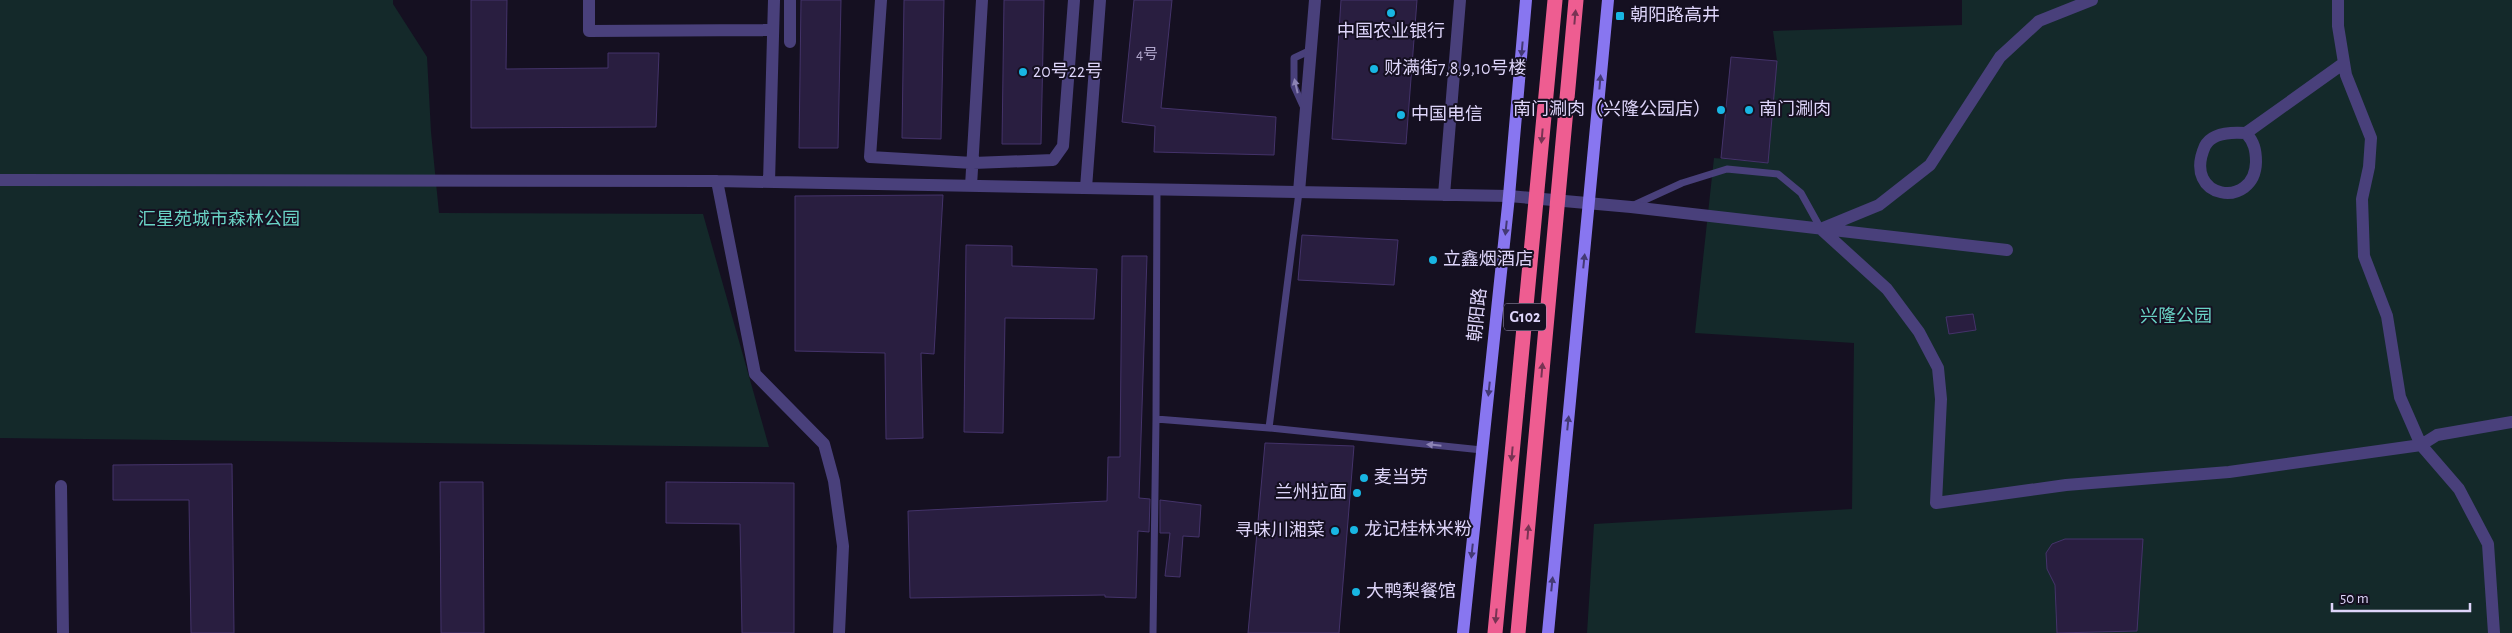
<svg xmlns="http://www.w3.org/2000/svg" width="2512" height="633" font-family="'Alegreya Sans','Noto Sans SC',sans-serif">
	<rect width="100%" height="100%" fill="#151021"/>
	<!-- green -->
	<path fill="#14292a" d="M0 0H393V4L427 57 431 132 439 213 703 214 769 447 0 438Z
		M1962 0H2512V633H1587L1594 524 1852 509 1854 343 1695 333 1714 158 1768 163 1777 61 1773 31 1962 25Z"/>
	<!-- building -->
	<path fill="#291e40" stroke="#44336a" d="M471 0H507L506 69 608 68V53H659L656 127 471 128Z
		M801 0H841L838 148H799Z
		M904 0H944L941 139 902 138Z
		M1004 0H1044L1041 144H1002Z
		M1134 0H1172L1161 108 1276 117 1274 155 1154 152 1155 126 1122 122Z
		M1341 0H1417L1406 144 1332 139Z
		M1731 57 1777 61 1768 163 1721 158Z
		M943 195 934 354 921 353 923 438 886 439 885 353 795 351V196Z
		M1302 235 1398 240 1394 285 1298 280Z
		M966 245 1012 246V266L1097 269 1094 319 1005 318 1003 433 964 432Z
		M1122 256H1147L1139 498 1150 499 1149 532 1138 531 1136 598 1105 597V595L910 598 908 511 1107 501 1108 457H1120Z
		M1973 314 1976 330 1949 334 1946 317Z
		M1265 443 1354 446 1339 633H1248Z
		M232 464 234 633H191L189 500H113V465Z
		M440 482H483L484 633H441Z
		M666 482 794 483V633H742L740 524 666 523Z
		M1160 500 1201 505 1199 537 1183 536 1180 577 1165 576 1170 533H1160Z
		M2065 539H2143L2137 631 2057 633 2055 585 2047 569 2046 553 2052 544Z"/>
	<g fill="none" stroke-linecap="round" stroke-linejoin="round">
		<!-- lane -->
		<path stroke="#49407b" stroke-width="7" d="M1304 108 1294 86V58L1311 50
			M1157 189 1156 419 1269 428 1299 192
			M1634 205 1682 183 1727 169 1778 174 1801 193 1821 229
			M1269 428 1482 450
			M1153 633 1156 419"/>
		<!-- street -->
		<path stroke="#49407b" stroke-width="12" d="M589 0V31L773 30
			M881 0 870 157 973 163 1053 160 1063 146 1074 0
			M2338 0V26L2346 75 2371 138 2369 167 2362 199 2364 256 2387 316 2400 397 2421 445 2459 489 2488 544 2494 633
			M790 42V0
			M2246 133C2254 142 2256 150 2256 162 2255 210 2181 200 2205 146 2212 132 2233 132 2246 133L2344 63
			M0 180 717 181 1509 196 1631 207 2007 250
			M717 181 755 374 824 444 834 481 843 546 839 633
			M769 182 774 0
			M971 186 982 0
			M1086 188 1100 0
			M1299 192 1315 0
			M1444 195 1460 0
			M1823 228 1879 205 1930 165 2000 57 2039 21 2092 0
			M1821 229 1887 289 1919 332 1938 368 1941 399 1936 503 2066 485 2229 472 2421 445 2437 435 2512 422
			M61 486 63 633"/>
		<!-- secondary -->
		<path stroke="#8876f0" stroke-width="12" d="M1463 633 1509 196 1526 0
			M1548 633 1608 0"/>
		<!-- highway -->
		<path stroke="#ee5d91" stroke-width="15" d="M1495 633 1555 0
			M1518 633 1576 0"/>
	</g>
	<!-- one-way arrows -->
	<defs><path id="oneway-solid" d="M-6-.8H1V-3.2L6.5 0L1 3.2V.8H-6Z" transform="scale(1.25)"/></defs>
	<g fill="#773353">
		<use href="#oneway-solid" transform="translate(1575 17) rotate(-85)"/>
		<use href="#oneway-solid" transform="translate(1542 136) rotate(95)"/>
		<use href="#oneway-solid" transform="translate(1542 370) rotate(-85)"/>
		<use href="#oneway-solid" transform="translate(1512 454) rotate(95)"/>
		<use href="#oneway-solid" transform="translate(1528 532) rotate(-85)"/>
		<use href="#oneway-solid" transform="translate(1496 616) rotate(95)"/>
	</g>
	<g fill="#433974">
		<use href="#oneway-solid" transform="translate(1522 49) rotate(95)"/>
		<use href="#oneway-solid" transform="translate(1600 82) rotate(-85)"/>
		<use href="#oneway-solid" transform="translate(1506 228) rotate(96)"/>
		<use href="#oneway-solid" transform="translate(1584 261) rotate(-84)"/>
		<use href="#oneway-solid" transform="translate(1489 389) rotate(96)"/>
		<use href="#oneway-solid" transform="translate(1568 423) rotate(-84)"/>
		<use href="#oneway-solid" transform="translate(1472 551) rotate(96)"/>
		<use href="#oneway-solid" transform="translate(1552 584) rotate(-84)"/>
	</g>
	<g fill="#8c83b4">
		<use href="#oneway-solid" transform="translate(1296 86) rotate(-103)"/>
		<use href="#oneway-solid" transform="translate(1434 445) rotate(-174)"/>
	</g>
	<!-- markers -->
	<g fill="#18b6e3" stroke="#151021" stroke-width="2">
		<circle cx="1391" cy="13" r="5"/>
		<rect x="1615" y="11" width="10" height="10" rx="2.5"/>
		<circle cx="1374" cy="69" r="5"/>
		<circle cx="1023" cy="72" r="5"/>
		<circle cx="1721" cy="110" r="5"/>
		<circle cx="1749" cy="110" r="5"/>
		<circle cx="1401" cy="115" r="5"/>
		<circle cx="1433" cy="260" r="5"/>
		<circle cx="1364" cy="478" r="5"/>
		<circle cx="1357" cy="493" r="5"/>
		<circle cx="1354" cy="530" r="5"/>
		<circle cx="1335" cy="531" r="5"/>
		<circle cx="1356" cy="592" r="5"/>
	</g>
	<g text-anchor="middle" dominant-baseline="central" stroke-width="4" stroke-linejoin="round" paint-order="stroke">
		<!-- number labels -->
		<g font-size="15" fill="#b1a7cc">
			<text x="1147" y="54">4号</text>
		</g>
		<!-- shield labels -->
		<rect fill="#151021" stroke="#a29ab9" stroke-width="1" x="1504" y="303.5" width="42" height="27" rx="4"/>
		<g font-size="16" font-weight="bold" fill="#ded5fa">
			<text x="1525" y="317">G102</text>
		</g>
		<!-- poi labels -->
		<g font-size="18" fill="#ded5fa" stroke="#151021" text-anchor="start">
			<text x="1630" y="16">朝阳路高井</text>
			<text x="1391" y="32" text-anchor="middle">中国农业银行</text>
			<text x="1384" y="69">财满街7,8,9,10号楼</text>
			<text x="1033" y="72">20号22号</text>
			<text x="1711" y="110" text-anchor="end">南门涮肉（兴隆公园店）</text>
			<text x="1759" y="110">南门涮肉</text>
			<text x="1411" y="115">中国电信</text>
			<text x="1443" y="260">立鑫烟酒店</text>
			<text x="1374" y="478">麦当劳</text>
			<text x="1347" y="493" text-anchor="end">兰州拉面</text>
			<text x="1364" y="530">龙记桂林米粉</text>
			<text x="1325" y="531" text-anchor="end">寻味川湘菜</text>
			<text x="1366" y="592">大鸭梨餐馆</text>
		</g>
		<!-- park labels -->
		<g font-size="18" fill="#69d3c5" stroke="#151021">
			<text x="219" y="220">汇星苑城市森林公园</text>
			<text x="2176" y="317">兴隆公园</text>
		</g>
		<!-- street labels -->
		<g font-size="18" fill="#ded5fa" stroke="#151021">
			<text transform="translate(1478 315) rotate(-84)">朝阳路</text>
		</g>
	</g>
	<!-- scale -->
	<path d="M2332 603v8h138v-8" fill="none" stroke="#ded5fa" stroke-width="2.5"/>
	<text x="2340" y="603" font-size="15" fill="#ded5fa" stroke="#151021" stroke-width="4" paint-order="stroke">50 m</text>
</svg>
